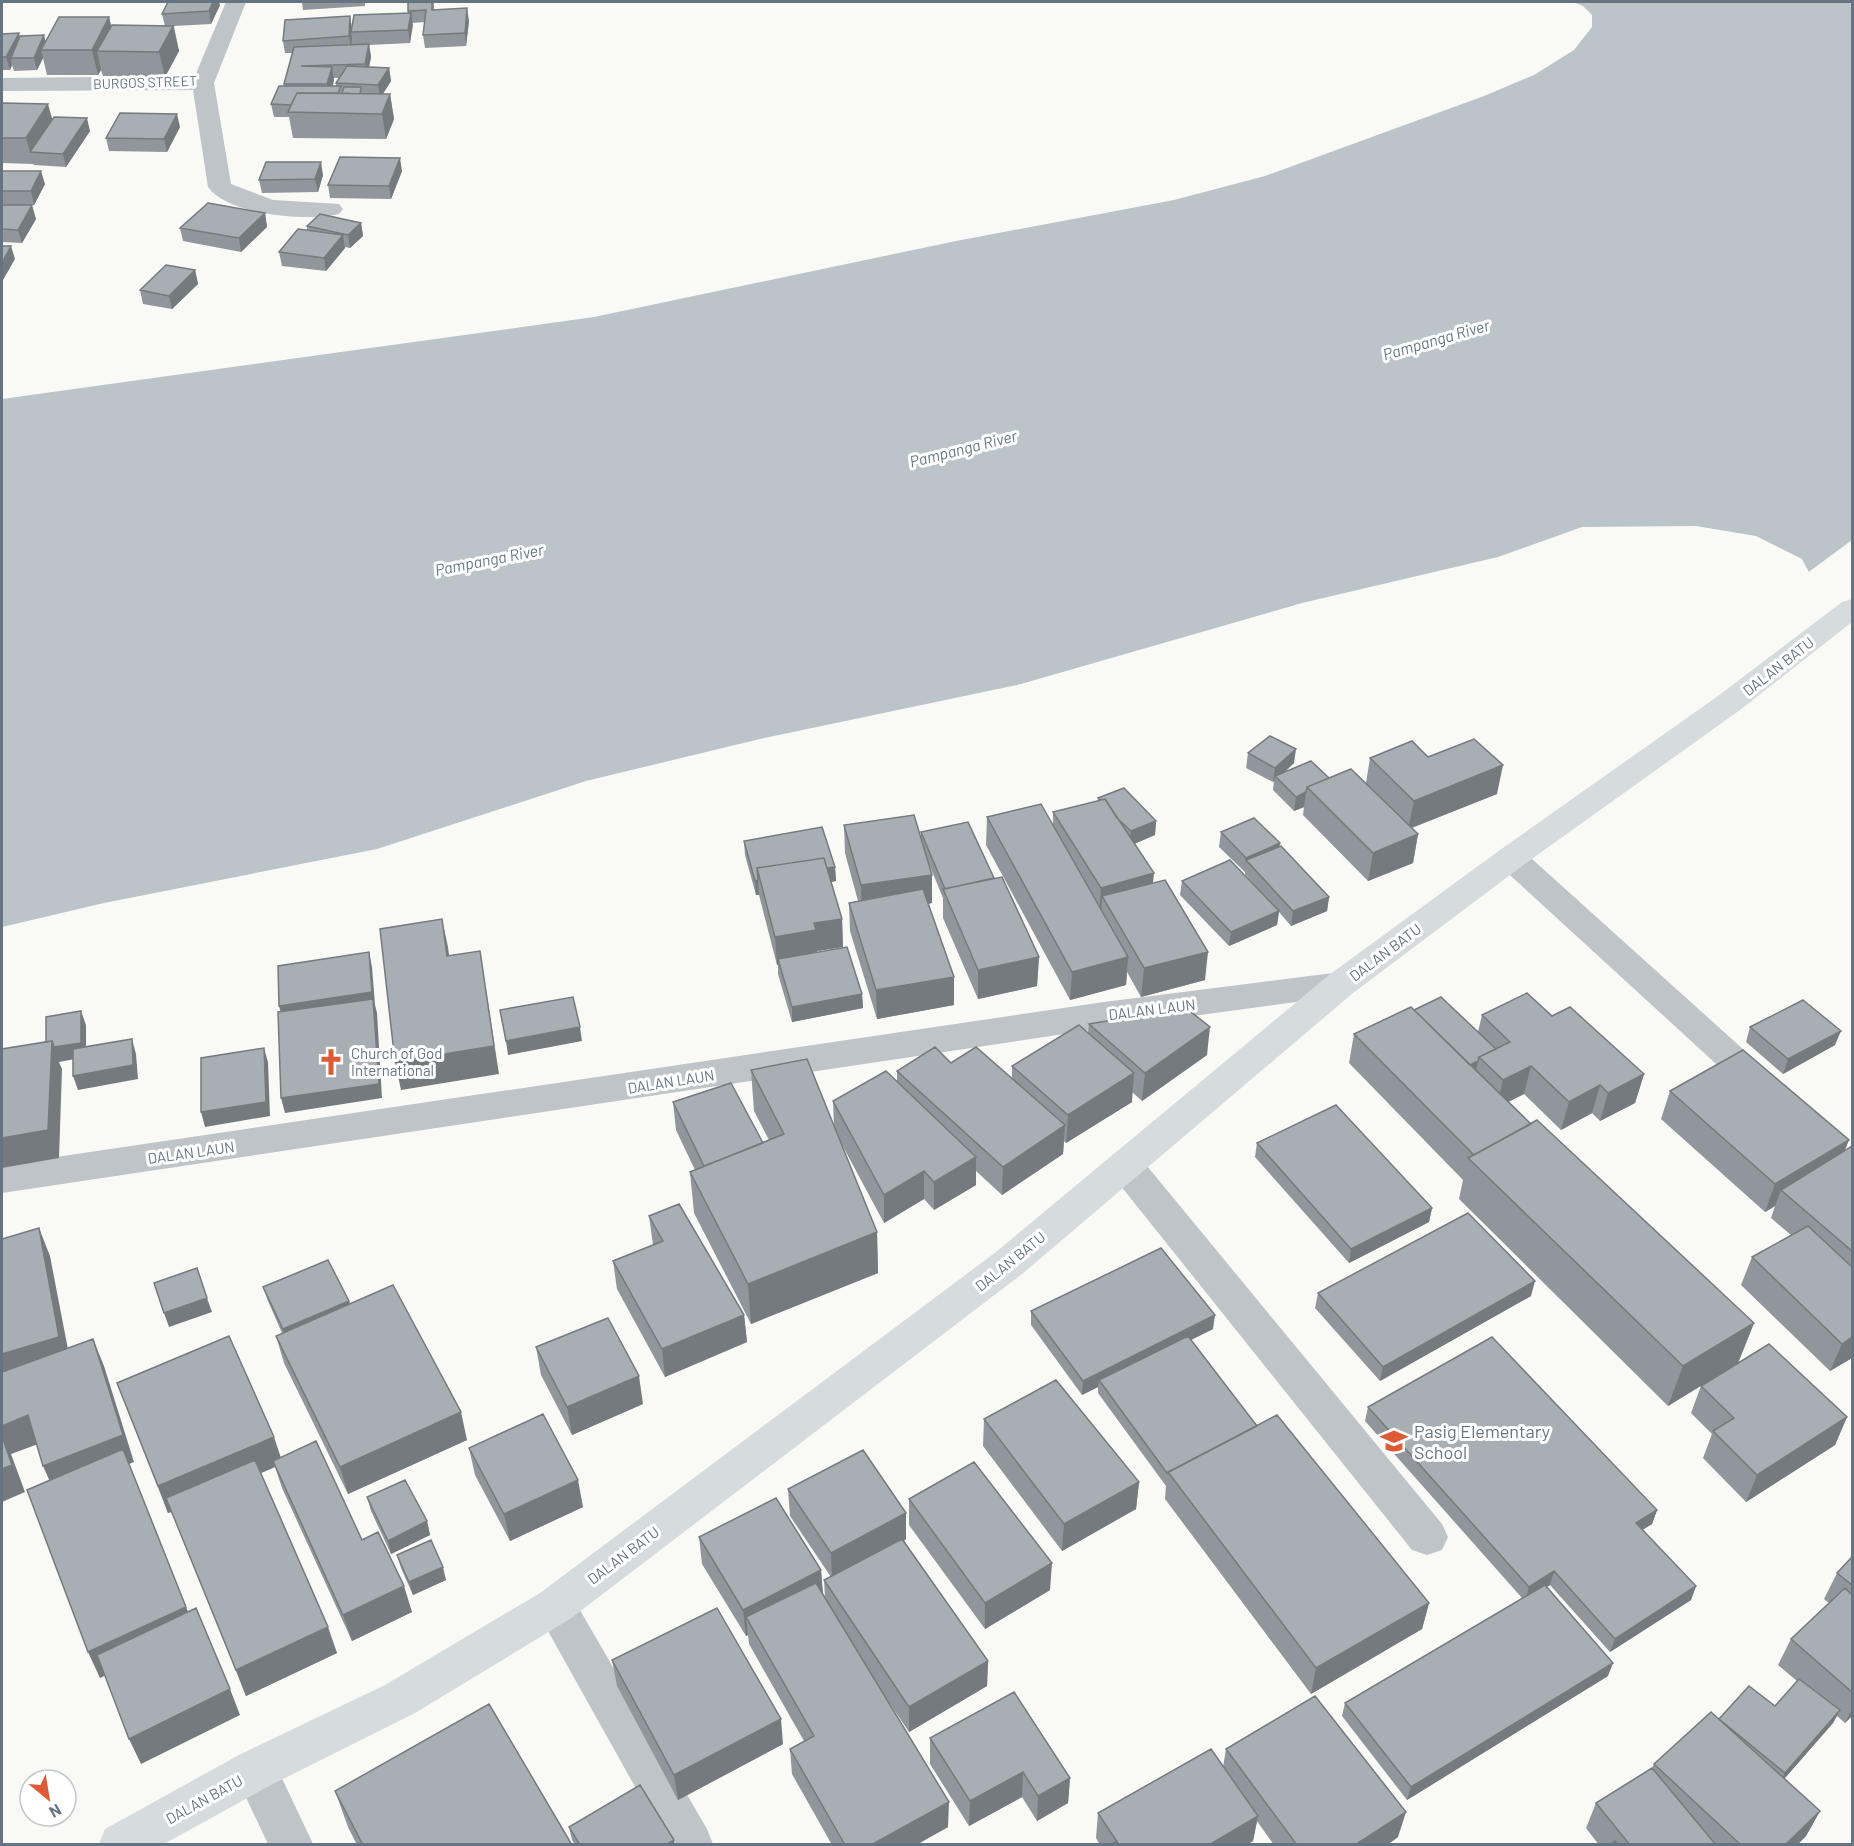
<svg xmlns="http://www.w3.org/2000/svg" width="1854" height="1846" font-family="Barlow,sans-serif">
	<rect width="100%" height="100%" fill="#f9f9f6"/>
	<!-- water -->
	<path fill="#bac4c9" d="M1573 2H1852V654L1802 559 1756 536 1696 526 1582 527 1498 557 1302 603 1021 684 760 739 586 781 377 849 104 903 2 927V399L594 317 956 241 1174 200 1265 176 1484 96 1534 75 1574 50 1592 27V15L1583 6Z"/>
	<!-- pier -->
	<path fill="#f9f9f6" d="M1852 540V657L1806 574Z"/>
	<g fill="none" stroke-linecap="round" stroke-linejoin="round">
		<!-- minor -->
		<path fill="#bfc4c8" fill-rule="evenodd" d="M226 2H246L214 83 231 184 273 200 339 204 343 209 339 214C309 222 227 215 208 187L193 90 2 91V78L195 76Z
			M1511 847 1522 850 1774 1077 1780 1086 1774 1095 1762 1099 1750 1095 1500 866 1495 858 1500 850Z
			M1341 972 1353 975 1358 984 1353 993 1341 996 1104 1028 2 1193V1165L1104 1002Z
			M1125 1151 1138 1155 1442 1524 1448 1537 1442 1550 1427 1555 1412 1550 1112 1175 1107 1165 1112 1155Z
			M555 1587 570 1593 707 1829 713 1844H667L534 1606 540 1593Z
			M255 1749 271 1755 313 1844H268L233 1770 239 1755Z"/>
		<!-- major -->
		<path fill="#d6dbde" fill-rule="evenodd" d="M1852 599V622L1740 710 1522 866 1353 993 1022 1274 570 1619 415 1713 271 1785 164 1844H99L105 1829 239 1755 385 1685 540 1593 996 1252 1329 975 1500 850 1718 696 1842 602Z"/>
	</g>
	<!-- wall -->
	<path fill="#90969c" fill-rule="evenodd" d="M302 2H365V6L303 10Z
		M408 2H434V10L469 21 466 46 425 48 423 35 425 22 412 23 410 43 369 45 371 57 369 67 389 68 391 81 383 94H390L394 119 386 139 293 138 289 117H274L271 104 284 86V84L293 53H285L283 41 352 27 408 13ZM334 78H339L336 83V86H333Z
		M220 5 211 24 174 26 179 51 165 77 103 76 101 70 98 75H47L43 58 37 70 14 71 12 65 10 70H2V34L45 41 109 17 111 26H165L162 14Z
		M2 103 52 120 90 131 66 167 34 165 33 164 2 163Z
		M180 127 167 152 109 151 106 138Z
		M2 171 45 184 34 205H2Z
		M402 171 391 199 330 198 328 185Z
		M323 175 318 192 262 193 259 180Z
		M2 205 36 219 22 243 2 242Z
		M265 213 267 227 241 252 183 241 180 228Z
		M361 223 363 236 350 248 345 247V248L326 271 282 266 279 252 307 230V226Z
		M195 270 198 284 172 309 143 304 140 290Z
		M1248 753 1294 763 1285 772 1366 783 1370 758 1428 757 1497 794 1412 828 1418 834 1413 863 1368 881 1303 815 1304 807 1294 811 1273 790 1274 781 1273 782 1246 768Z
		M1098 798 1156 821 1155 835 1134 844 1153 883 1205 980 1141 997 1127 972 1126 985 1070 1000 986 845 987 817 1053 825V812L1098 801Z
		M844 825 921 839V832L994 878 1039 957 1037 986 978 999 943 918V898L929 864 932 903 928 904 954 977V1005L877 1019 850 931 849 903 858 901 845 853Z
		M1221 832 1279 847 1329 897 1327 911 1291 926 1279 912 1277 925 1229 946 1180 895 1182 881 1262 894 1245 874V872L1219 847Z
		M744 841 835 867 836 881 831 882 842 919 843 947 817 951V953L862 994 863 1008 792 1022 778 974V965H777L759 895H756L745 855Z
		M1414 1010 1478 1032 1482 1015 1552 1016 1644 1074 1635 1103 1600 1121 1592 1113 1561 1130 1524 1094 1508 1102 1531 1124 1754 1323 1738 1363 1668 1406 1459 1199 1463 1180 1349 1063 1354 1034Z
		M1089 1024 1207 1055 1142 1101 1132 1092V1102L1066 1143 1064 1141 1063 1154 1002 1195 976 1171V1185L934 1210 924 1199 884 1223 839 1139 877 1232 878 1273 751 1324 694 1213 690 1172 695 1170 676 1130 673 1102 763 1143 769 1140 754 1111 751 1070 834 1126 833 1101 897 1082V1071L951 1063 1012 1079V1066L1088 1033Z
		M1750 1027 1835 1045 1783 1074 1746 1042Z
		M1670 1091 1845 1151 1852 1146V1358L1830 1371 1741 1285 1752 1257 1791 1235 1771 1218 1775 1206 1765 1212 1661 1119Z
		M1257 1143 1432 1208 1429 1222 1349 1263 1255 1157Z
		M649 1216 744 1315 747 1342 665 1377 617 1289 613 1261 653 1245Z
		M263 1287 349 1301 350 1304 467 1440 348 1494 284 1363 276 1336 282 1333 268 1301Z
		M1318 1293 1531 1296 1380 1381 1315 1308Z
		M1031 1311 1213 1329 1191 1340 1257 1426 1429 1603 1422 1629 1311 1694 1165 1499 1166 1486 1098 1393V1387L1082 1395 1031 1325Z
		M536 1347 643 1404 572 1435 541 1375Z
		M117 1383 281 1457 362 1540 412 1612 352 1641 282 1488 275 1467 261 1473 337 1653 246 1696 172 1512 168 1513Z
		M1701 1386 1847 1417 1835 1445 1746 1502 1703 1458 1712 1434 1691 1413Z
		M1368 1407 1657 1510 1652 1524 1642 1530 1696 1586 1691 1600 1610 1652 1550 1585 1546 1587 1608 1676 1407 1800 1342 1716 1345 1703 1522 1598 1365 1421Z
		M984 1419 1139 1482 1136 1509 1062 1551 983 1446Z
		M469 1448 583 1507 510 1541 475 1475Z
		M788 1489 906 1513V1539L904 1541 988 1661 987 1686 909 1732 882 1692 948 1827 916 1845H832L792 1774 790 1749 804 1741 749 1644 748 1635 746 1636 702 1564 699 1537 821 1570 823 1594 825 1598 824 1580 831 1577 790 1516Z
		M367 1497 427 1521 430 1535 391 1554 371 1511Z
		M909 1499 1050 1590 985 1629 909 1525Z
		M397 1555 446 1580 413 1595 401 1568Z
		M1852 1557V1716L1845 1723 1837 1716 1833 1723 1784 1779 1820 1811 1806 1836 1797 1845H1599L1586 1828 1596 1803 1652 1768 1654 1764 1719 1719 1775 1706 1797 1681 1778 1665 1791 1639 1829 1603 1824 1599 1837 1573Z
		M612 1660 783 1744 678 1800 617 1686Z
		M930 1738 1070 1778 1068 1803 1037 1821 1022 1797 969 1826 930 1764Z
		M1226 1749 1398 1837 1387 1845H1274L1257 1821 1253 1841 1246 1845H1100L1096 1838 1098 1813 1223 1767Z
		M335 1791 572 1845H357L348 1827Z
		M569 1827 674 1845H575L572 1840Z"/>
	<!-- shaded-wall -->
	<path fill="#757a7f" d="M213 2H219L220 5 211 24 209 11Z
		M467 8 469 21 466 46 465 33Z
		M411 13 413 25 410 43 408 30Z
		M350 16 352 29 351 32 352 38 351 49 349 36Z
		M109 17 115 42 97 51 101 70 98 75 92 50Z
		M173 26 179 51 165 77 159 52Z
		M19 33 22 46 11 58 12 65 10 70 6 57Z
		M44 35 47 47 41 50 43 58 37 70 34 58Z
		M369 44 371 57 367 77 365 64Z
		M332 67 334 80 330 96 327 84Z
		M389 68 391 81 380 98 378 85Z
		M390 94 394 119 386 139 382 114Z
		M48 104 55 129 30 152 26 138Z
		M177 114 180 127 167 152 164 139Z
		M87 118 90 131 66 167 63 154Z
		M400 158 402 171 391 199 389 186Z
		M321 162 323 175 318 192 315 179Z
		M41 171 45 184 34 205 31 191Z
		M32 205 36 219 22 243 18 230Z
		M265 213 267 227 241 252 239 238Z
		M361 223 363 236 350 248 348 235Z
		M343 235 345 248 326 271 324 258Z
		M11 246 15 259 3 280 2 273V263Z
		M195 270 198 284 172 309 169 296Z
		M1296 749 1294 763 1277 778 1275 776 1274 781 1273 782 1275 768Z
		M1503 765 1497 794 1408 829 1414 801Z
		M1306 792 1304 807 1294 811 1296 797Z
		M1156 821 1155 835 1129 846 1131 831Z
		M1418 834 1413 863 1368 881 1373 853Z
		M1280 843 1278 858 1246 860 1244 873 1246 858Z
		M835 867 836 881 764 894 760 880Z
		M1154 873 1151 902 1102 896 1101 915 1099 916 1101 888Z
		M932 875V903L862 914 861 885Z
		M758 880 759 895H756L755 881Z
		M1329 897 1327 911 1291 926 1293 911Z
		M1279 911 1277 925 1229 946 1231 932Z
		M442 919 448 947 453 985 447 956Z
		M842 919 843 947 817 951V959H778V965H777L775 937 814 923Z
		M480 951 499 1074 401 1090 395 1062Z
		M369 952 372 967 375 1005 377 1013 382 1098 285 1113 281 1098 283 1020 279 1006Z
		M1208 952 1205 980 1141 997 1144 968Z
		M1039 957 1037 986 978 999V970Z
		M1128 957 1126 985 1070 1000 1072 972Z
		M954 977V1005L877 1019 876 990Z
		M862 994 863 1008 792 1022V1007Z
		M81 1011 86 1025V1057L59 1062 62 1069 59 1158 2 1168V1138L52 1041Z
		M580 1027 582 1041 508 1055 506 1041Z
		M1210 1027 1207 1055 1142 1101 1145 1073Z
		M1841 1031 1835 1045 1783 1074 1788 1059Z
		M132 1039 136 1054 138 1079 78 1090 73 1076Z
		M264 1048 268 1062 270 1116 205 1127 201 1112Z
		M1478 1061 1475 1076 1468 1066Z
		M1531 1066 1524 1094 1496 1108 1503 1080Z
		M1134 1073 1132 1102 1066 1143 1068 1115Z
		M1644 1074 1635 1103 1600 1121 1608 1093Z
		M1600 1085 1592 1113 1561 1130 1569 1102Z
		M1065 1125 1063 1154 1002 1195 1003 1167Z
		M1849 1140 1838 1168 1781 1190 1775 1206 1765 1212 1775 1184Z
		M976 1157V1185L934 1210V1182Z
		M924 1171V1199L884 1223V1195Z
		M1432 1208 1429 1222 1349 1263 1351 1249Z
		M39 1228 50 1256 71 1365 2 1385V1354Z
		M877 1232 878 1273 751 1324 748 1284Z
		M1535 1281 1531 1296 1380 1381 1383 1367Z
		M207 1298 212 1312 169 1327 164 1313Z
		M349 1301 353 1315 287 1343 283 1329Z
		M744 1315 747 1342 665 1377 662 1349Z
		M1215 1315 1213 1329 1102 1384 1099 1380 1098 1387 1082 1395 1083 1381Z
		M1754 1323 1738 1363 1668 1406 1683 1366Z
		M1852 1337V1358L1830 1371 1842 1344Z
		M93 1339 104 1366 134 1462 55 1493 43 1466Z
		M639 1376 643 1404 572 1435 567 1407Z
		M461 1412 467 1440 348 1494 340 1467Z
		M28 1415 41 1443 11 1454 25 1492 2 1502V1426Z
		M1847 1417 1835 1445 1746 1502 1757 1475Z
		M274 1437 283 1464 273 1461 275 1467 168 1513 158 1486Z
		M578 1480 583 1507 510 1541 504 1514Z
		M1139 1482 1136 1509 1062 1551 1064 1524Z
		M1657 1510 1652 1524 1631 1537 1636 1523Z
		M906 1513V1539L832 1579 831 1553Z
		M427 1521 430 1535 391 1554 388 1541Z
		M1052 1563 1050 1590 985 1629V1603Z
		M443 1567 446 1580 413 1595 409 1582Z
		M821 1570 823 1596 746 1617 748 1635 746 1636 743 1610Z
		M1554 1571 1550 1585 1525 1601 1529 1587Z
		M404 1586 412 1612 352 1641 343 1615Z
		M1696 1586 1691 1600 1610 1652 1615 1639Z
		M1429 1603 1422 1629 1311 1694 1316 1668Z
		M186 1607 197 1633 100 1678 88 1652Z
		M328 1627 337 1653 246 1696 236 1670Z
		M988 1661 987 1686 909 1732V1707Z
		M1613 1663 1608 1676 1407 1800 1411 1787Z
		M230 1689 240 1715 141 1764 129 1739Z
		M1852 1709V1716L1845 1723Z
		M1840 1710 1833 1723 1778 1786 1785 1773Z
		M781 1719 783 1744 678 1800 674 1775Z
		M1023 1772 1022 1797 969 1826 970 1801Z
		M1070 1778 1068 1803 1037 1821 1038 1796Z
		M949 1802 948 1827 916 1845H871Z
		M1820 1811 1806 1836 1797 1845H1785Z
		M1406 1812 1398 1837 1387 1845H1355Z
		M1258 1816 1253 1841 1246 1845H1209Z
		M674 1840V1845H666Z"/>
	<!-- building -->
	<path fill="#a7afb5" stroke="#757a7f" stroke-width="1.5" d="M168 2H213L209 11 162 14Z
		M408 2H432V10L467 8 465 33 423 35 426 10 408 11Z
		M411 13 408 30 351 32 354 15Z
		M350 16 349 36 283 41 285 20Z
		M59 17H109L92 50H41Z
		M112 25 173 26 159 52 97 51Z
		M19 33 6 57H2V34Z
		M44 35 34 58H11L20 36Z
		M369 44 365 64 301 66 332 67 327 84H284L294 47Z
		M347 66 389 68 378 85 336 83Z
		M279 86H341L338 93H297L291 105 271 104Z
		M344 87H361L360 94 342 93Z
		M297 93 390 94 382 114 288 112Z
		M2 103 48 104 26 138H2Z
		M120 113 177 114 164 139 106 138Z
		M54 117 87 118 63 154 30 152Z
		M340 157 400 158 389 186 328 185Z
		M266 162H321L315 179 259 180Z
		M2 171H41L31 191H2Z
		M208 203 265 213 239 238 180 228Z
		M2 205H32L18 230 2 229Z
		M320 214 361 223 348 235 307 226Z
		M298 229 343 235 324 258 279 252Z
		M2 246H11L2 263Z
		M166 265 195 270 169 296 140 290Z
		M1270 736 1296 749 1275 768 1248 753Z
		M1474 739 1503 765 1414 801 1370 758 1412 741 1428 757Z
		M1311 761 1329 778 1307 787 1306 792 1296 797 1275 776Z
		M1351 769 1418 834 1373 853 1307 787Z
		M1124 788 1156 821 1131 831 1117 818 1105 799 1101 800 1098 798Z
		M1105 799 1154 873 1101 888 1053 812Z
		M1041 804 1128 957 1072 972 987 817Z
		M914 815 932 875 861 885 844 825Z
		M1254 818 1280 843 1246 858 1221 832Z
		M968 822 994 878 945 889 921 832Z
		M822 827 835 867 827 868 824 858 757 868 758 880 755 881 744 841Z
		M1281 846 1329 897 1293 911 1246 860Z
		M824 858 842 919 814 923 816 930 775 937 757 868Z
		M1230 860 1279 911 1231 932 1182 881Z
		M1002 877 1039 957 978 970 943 889Z
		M1165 880 1208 952 1144 968 1102 896Z
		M923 889 954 977 876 990 849 903Z
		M442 919 447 956 480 951 494 1046 395 1062 380 929Z
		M847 947 862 994 792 1007 778 959Z
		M369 952 372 992 279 1006 278 966Z
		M1527 993 1552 1016 1570 1007 1644 1074 1608 1093 1600 1085 1569 1102 1531 1066 1503 1080 1479 1057 1510 1042 1482 1015Z
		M573 997 580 1027 506 1041 500 1010Z
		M1441 997 1496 1049 1479 1057 1478 1061 1470 1065 1414 1010Z
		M373 999 379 1084 281 1098 278 1012Z
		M1803 1000 1841 1031 1788 1059 1750 1027Z
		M1411 1007 1531 1124 1474 1155 1354 1034Z
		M1186 1008 1210 1027 1145 1073 1089 1024Z
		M81 1011V1043L54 1047 52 1041 46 1042V1017Z
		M1079 1025 1134 1073 1068 1115 1012 1066Z
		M132 1039 133 1065 73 1076V1049Z
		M52 1041 48 1130 2 1138V1049Z
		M935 1047 951 1063 976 1047 1065 1125 1003 1167 897 1071Z
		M264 1048 266 1102 201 1112V1058Z
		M1743 1050 1849 1140 1775 1184 1670 1091Z
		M807 1059 877 1232 748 1284 690 1172 784 1134 751 1070Z
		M886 1071 976 1157 934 1182 924 1171 884 1195 833 1101Z
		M731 1083 763 1143 704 1166 673 1102Z
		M1336 1105 1432 1208 1351 1249 1257 1143Z
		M1537 1120 1754 1323 1683 1366 1468 1158Z
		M1852 1146V1251L1781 1190Z
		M679 1204 744 1315 662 1349 613 1261 663 1241 649 1216Z
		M1468 1213 1535 1281 1383 1367 1318 1293Z
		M1808 1226 1852 1267V1337L1842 1344 1752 1257Z
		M39 1228 59 1337 2 1354V1239Z
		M1161 1248 1215 1315 1083 1381 1031 1311Z
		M328 1260 349 1301 283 1329 263 1287Z
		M197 1268 207 1298 164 1313 154 1283Z
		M393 1285 461 1412 340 1467 276 1336Z
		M608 1318 639 1376 567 1407 536 1347Z
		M229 1336 274 1437 158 1486 117 1383Z
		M1188 1336 1257 1426 1167 1473 1099 1380Z
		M1492 1337 1657 1510 1636 1523 1696 1586 1615 1639 1554 1571 1529 1587 1368 1407Z
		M93 1339 123 1435 43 1466 28 1415 2 1426V1372Z
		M1769 1344 1847 1417 1757 1475 1713 1431 1734 1418 1701 1386Z
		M1056 1380 1139 1482 1064 1524 984 1419Z
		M543 1414 578 1480 504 1514 469 1448Z
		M1277 1415 1429 1603 1316 1668 1168 1472Z
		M2 1436 12 1465 2 1469Z
		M316 1441 362 1540 378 1532 404 1586 343 1615 273 1461Z
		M123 1449 186 1607 88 1652 27 1490Z
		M863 1450 906 1513 831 1553 788 1489Z
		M255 1460 328 1627 236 1670 166 1498Z
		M974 1462 1052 1563 985 1603 909 1499Z
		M405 1480 427 1521 388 1541 367 1497Z
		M776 1498 821 1570 743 1610 699 1537Z
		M902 1539 988 1661 909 1707 824 1580Z
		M431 1540 443 1567 409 1582 397 1555Z
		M1852 1557V1585L1837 1573Z
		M816 1583 949 1802 871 1845H845L790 1749 814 1736 746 1617Z
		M1545 1585 1613 1663 1411 1787 1345 1703Z
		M1845 1588 1852 1595V1692L1791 1639Z
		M196 1608 230 1689 129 1739 97 1655Z
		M717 1608 781 1719 674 1775 612 1660Z
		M1799 1679 1840 1710 1785 1773 1719 1719 1749 1686 1775 1706Z
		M1014 1692 1070 1778 1038 1796 1023 1772 970 1801 930 1738Z
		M1315 1696 1406 1812 1355 1845H1297L1226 1749Z
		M489 1704 572 1845H363L335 1791Z
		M1711 1712 1820 1811 1785 1845H1741L1654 1764Z
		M1211 1749 1258 1816 1209 1845H1119L1098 1813Z
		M1652 1768 1716 1845H1630L1596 1803Z
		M640 1785 674 1840 666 1845H580L569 1827Z
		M1117 1841 1119 1845H1110Z
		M1615 1841 1618 1845H1610Z"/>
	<!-- icons -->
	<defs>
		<symbol id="church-bare" viewBox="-9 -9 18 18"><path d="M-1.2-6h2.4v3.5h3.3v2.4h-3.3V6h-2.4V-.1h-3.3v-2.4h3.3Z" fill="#da5b34" stroke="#fff" stroke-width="2.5" paint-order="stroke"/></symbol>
		<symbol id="school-bare" viewBox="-9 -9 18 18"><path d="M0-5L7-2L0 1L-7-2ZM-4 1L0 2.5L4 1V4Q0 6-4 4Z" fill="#da5b34" stroke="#fff" stroke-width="2.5" paint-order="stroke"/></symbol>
	</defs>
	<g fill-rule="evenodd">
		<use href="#church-bare" x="312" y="1043" width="38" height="38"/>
		<use href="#school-bare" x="1375" y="1422" width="38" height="38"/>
	</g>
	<g text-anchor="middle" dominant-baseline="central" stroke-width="6" stroke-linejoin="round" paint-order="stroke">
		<!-- far-street labels -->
		<g font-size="14" fill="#657480" stroke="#fff">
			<text transform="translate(145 82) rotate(-2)">BURGOS STREET</text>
		</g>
		<!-- street labels -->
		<g font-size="15" fill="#657480" stroke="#fff">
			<text transform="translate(1778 666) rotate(-38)">DALAN BATU</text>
			<text transform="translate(1385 952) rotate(-37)">DALAN BATU</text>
			<text transform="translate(1152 1009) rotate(-7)">DALAN LAUN</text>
			<text transform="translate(671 1081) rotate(-9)">DALAN LAUN</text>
			<text transform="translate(191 1152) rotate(-8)">DALAN LAUN</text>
			<text transform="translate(1010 1261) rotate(-39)">DALAN BATU</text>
			<text transform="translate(623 1555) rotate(-37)">DALAN BATU</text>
			<text transform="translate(204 1799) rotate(-29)">DALAN BATU</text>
		</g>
		<!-- poi labels -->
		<g font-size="15" fill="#657480" stroke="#fff" text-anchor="start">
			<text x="351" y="1053">Church of God<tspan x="351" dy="17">International</tspan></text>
		</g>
		<!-- water labels -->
		<g font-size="16" font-style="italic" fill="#657981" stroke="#fff">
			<text transform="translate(1436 339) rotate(-16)">Pampanga River</text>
			<text transform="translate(963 448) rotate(-14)">Pampanga River</text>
			<text transform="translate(489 559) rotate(-11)">Pampanga River</text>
		</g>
		<!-- near-poi labels -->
		<g font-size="18" fill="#657480" stroke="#fff" text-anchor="start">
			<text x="1414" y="1431">Pasig Elementary<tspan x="1414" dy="21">School</tspan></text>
		</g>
	</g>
	<!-- border -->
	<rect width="1854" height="1846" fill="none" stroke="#657480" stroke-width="6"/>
	<!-- north arrow -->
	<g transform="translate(48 1798) rotate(150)"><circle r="28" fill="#ffffff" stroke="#c1c7cc" stroke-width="1.5"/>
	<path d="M0-4.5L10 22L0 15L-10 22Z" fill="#da5b34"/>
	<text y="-9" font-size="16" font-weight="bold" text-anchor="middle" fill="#657480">N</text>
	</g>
</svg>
